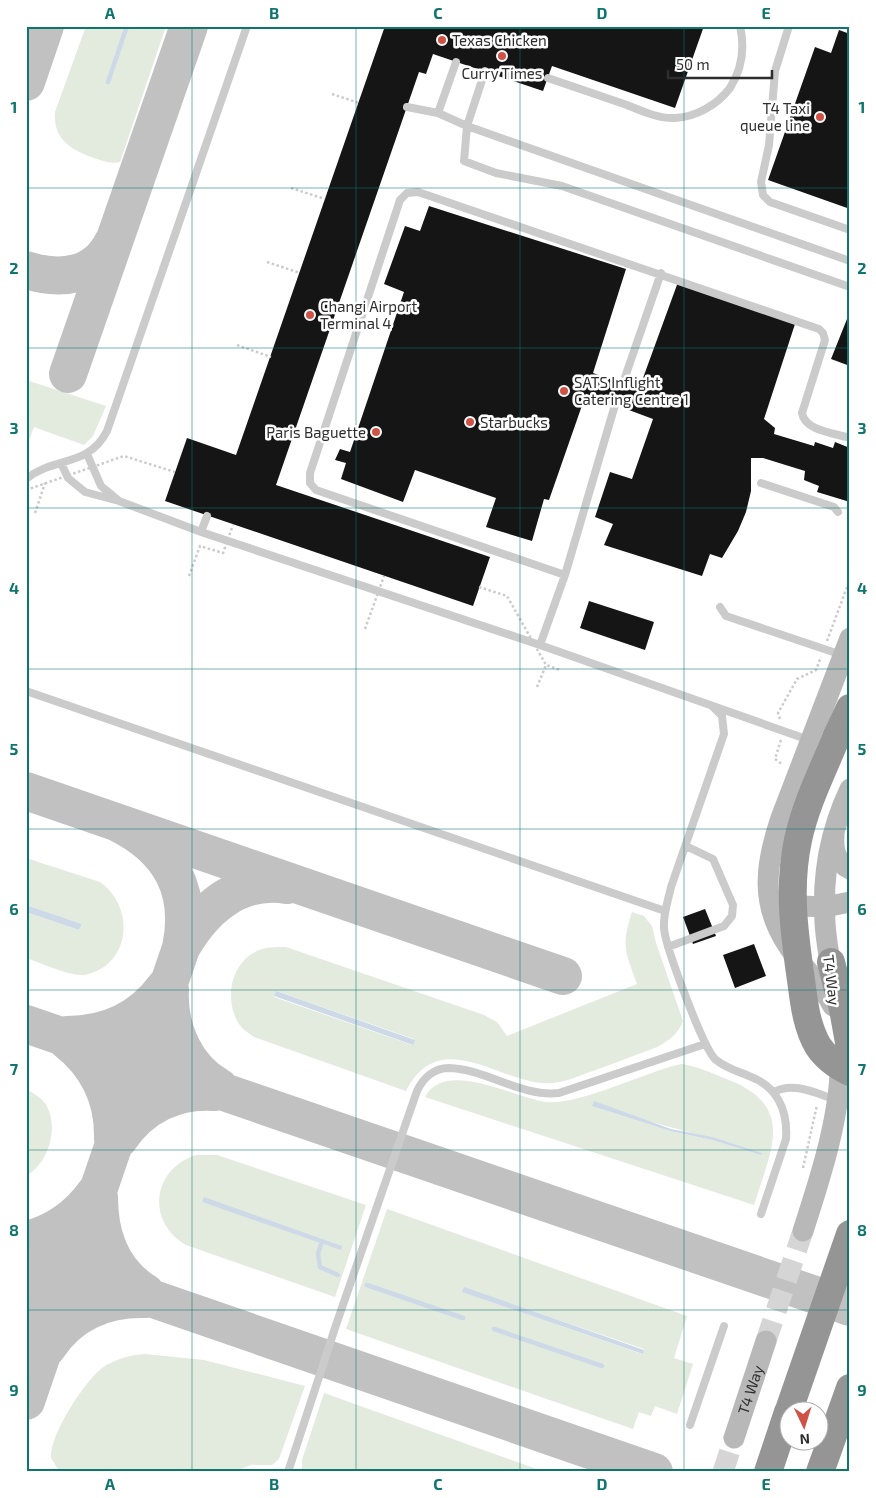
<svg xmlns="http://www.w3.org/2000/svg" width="876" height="1498" font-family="'Exo 2',sans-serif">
	<rect width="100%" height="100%" fill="#fff"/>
	<!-- green -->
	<path fill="#e3eade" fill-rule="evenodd" d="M86 26H166L120 162C110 164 104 161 94 158 71 150 53 139 55 112Z
		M26 380 106 406 93 436 84 445 34 427 26 449Z
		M26 858 100 882C134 906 132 961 89 974 74 979 42 963 26 958V912L79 930 82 924 26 905Z
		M632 912 644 916 652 926 656 943 683 1021C678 1034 670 1040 657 1047 636 1055 615 1063 593 1071 580 1075 567 1082 553 1083 503 1088 442 1022 406 1091L254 1037C249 1033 243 1030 239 1024 223 999 231 959 262 949 270 947 278 947 286 947L484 1015 497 1022 507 1036 637 984C625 950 621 947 632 912ZM276 991 414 1039V1040L412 1045 274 997Z
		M681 1064C698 1066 713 1074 729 1080 797 1107 770 1152 754 1205L425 1097C445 1059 513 1097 545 1102 578 1106 645 1072 681 1064ZM592 1106C649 1122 706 1135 761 1155L712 1140 670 1131Z
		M26 1089C33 1093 40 1097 45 1103 60 1126 49 1163 26 1176Z
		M196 1155H217L366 1205 335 1297 186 1245C146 1222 152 1169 196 1155ZM204 1198 342 1246 202 1202Z
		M387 1209 687 1316 674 1358 693 1364 677 1414 655 1406 651 1416 639 1412 633 1429 346 1329ZM464 1288 644 1349V1350L642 1354 463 1292Z
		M145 1354 204 1360 305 1386 279 1459 272 1465H251L233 1472 59 1471 51 1458C49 1436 84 1382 102 1368 115 1359 130 1355 145 1354Z
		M324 1393 545 1472H302V1460Z"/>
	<!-- water -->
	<path fill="#cdd9e7" d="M26 905 82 924 79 930 26 912Z
		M276 991 415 1040 413 1045 274 996Z
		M594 1101 671 1129 712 1137 762 1153 761 1155 712 1140 670 1131 592 1106Z
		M204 1197 342 1246 341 1250 202 1202Z
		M464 1287 644 1350 643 1354 462 1292Z"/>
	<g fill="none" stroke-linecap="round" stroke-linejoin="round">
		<!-- stream -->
		<path stroke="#cdd9e7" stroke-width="4.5" d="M108 82 127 26
			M322 1241 318 1254 320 1267 338 1275
			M367 1285 463 1318
			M494 1329 602 1366"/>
		<!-- taxiway -->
		<path stroke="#c1c1c1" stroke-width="38" d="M26 82 45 26
			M26 270C60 281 96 277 113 242
			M68 374 189 26
			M26 791 563 976
			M181 948C203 909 238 877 287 885
			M170 990C168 1028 185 1068 219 1087
			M26 1024 850 1307
			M67 1035C107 1035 141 1020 165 987
			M66 1040C98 1065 114 1098 113 1139
			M119 1139C141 1106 176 1089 215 1092
			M99 1197C99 1236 112 1272 146 1293
			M26 1240C55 1233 77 1218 95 1193
			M26 1255 654 1472
			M26 1280 40 1312 41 1346
			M47 1348C69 1313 105 1298 145 1299
			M26 1401 181 948C193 890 170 849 118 823"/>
	</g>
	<!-- building -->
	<path fill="#151515" d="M385 26H704L675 108 552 66 543 91 433 54 426 74 419 72 276 485 490 557 473 606 165 501 187 438 236 455Z
		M839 30 850 34V209L768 180 815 47 831 53Z
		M429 206 626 269 593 373 639 389 678 282 795 324 764 419 775 428 774 434 814 446 815 442 833 448 835 442 850 448V502L817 492 819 486 804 480 805 471 763 458H751V491L746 512 738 531 722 558 710 554 702 576 604 545 613 524 595 517 610 472 632 479 653 419 586 394 549 500 544 499 532 541 486 527 496 498 415 470 403 502 341 479 346 463 335 460 340 449 350 452 404 292 384 284 405 226 420 231Z
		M847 319 850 320V366L831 359Z
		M589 601 654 622 645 650 580 628Z
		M705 909 716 936 693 944 683 917Z
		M754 944 766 976 735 988 723 955Z"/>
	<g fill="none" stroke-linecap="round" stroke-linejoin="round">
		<!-- secondary-tunnel -->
		<path stroke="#d5d5d5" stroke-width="21" stroke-dasharray="21 11" stroke-linecap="butt" d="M766 1341 803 1231
			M723 1472 734 1438"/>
		<!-- path -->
		<path stroke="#cbcbcb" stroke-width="2.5" stroke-dasharray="2.5 2.5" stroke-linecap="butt" d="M35 513 45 483
			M849 556H850
			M827 641 850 579
			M537 687 546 665
			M780 719 778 713 797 679 816 670 821 657
			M781 740 775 759 783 765
			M803 1168 817 1105"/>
		<!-- lane -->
		<path stroke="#cbcbcb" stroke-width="8" d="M789 26 775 71 769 145 761 182 763 195 770 202 850 230
			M485 71 467 126 464 161 496 173 562 186 850 287
			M548 78C574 87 601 96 627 105 642 111 659 119 675 118 696 117 717 105 730 88 742 69 745 48 740 26
			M407 107 438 113 467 126 850 261
			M438 113 456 62
			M623 383 661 273
			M87 454 101 486 118 500
			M61 463 68 478 85 492 119 501 201 532 540 645 809 740
			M26 479C54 456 88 468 107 431L247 26
			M761 483 834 507 838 512
			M201 532 207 516
			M565 575 316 490 310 483V473L400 200 407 193 418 192 819 329 823 333 825 340 802 413C805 431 834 433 850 438
			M720 607 726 616 842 655
			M540 645 565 575 615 405
			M26 691 665 911
			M713 707 722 716 724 734 671 887C668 901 663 914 664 928 665 946 703 1047 715 1059 725 1068 737 1071 749 1076 777 1086 788 1110 786 1139L761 1214
			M668 947 724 926 732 916 733 905 713 859 686 846
			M774 1092C794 1081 817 1094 837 1100
			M690 1425 724 1326
			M288 1472 336 1325 417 1091C423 1078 434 1068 449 1068 486 1069 520 1097 559 1093L705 1044"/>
		<!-- secondary -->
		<g stroke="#b8b8b8" stroke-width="21">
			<path d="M834 836C833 851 836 862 850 869"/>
			<path d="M779 905 825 907 850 902"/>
			<path d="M832 977C830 959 826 941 825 923 822 877 830 831 850 789"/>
			<path d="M833 1006C821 982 803 969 789 947 760 905 765 865 781 818L850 638"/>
			<path d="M803 1231C820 1179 843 1109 840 1054"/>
			<path id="s1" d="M734 1438 766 1341"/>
		</g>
		<!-- highway -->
		<path stroke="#959595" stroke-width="28" d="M837 736 850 708
			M831 962 843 1009 850 1048
			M789 1410 850 1234
			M768 1472 788 1412
			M820 1472 850 1388"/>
		<!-- path-bridge -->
		<path stroke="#cbcbcb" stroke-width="2.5" stroke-dasharray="2.5 2.5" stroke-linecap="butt" d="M332 94 359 103
			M291 188 325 199
			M267 262 300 273
			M237 345 271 357
			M26 490 124 456 175 472
			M189 576 200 546 223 553 233 525
			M479 587 507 596 546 665 560 670
			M365 629 384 576"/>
		<!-- highway-bridge -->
		<path stroke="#959595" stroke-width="28" d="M837 736C823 770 806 803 798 840 788 887 794 932 801 980 804 1002 806 1025 818 1046 826 1058 837 1066 850 1072"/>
	</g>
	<!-- grid -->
	<path fill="none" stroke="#0f766e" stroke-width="1" stroke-opacity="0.55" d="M192 26V1472M356 26V1472M520 26V1472M684 26V1472M26 188H850M26 348H850M26 508H850M26 669H850M26 829H850M26 990H850M26 1150H850M26 1310H850"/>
	<!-- markers -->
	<g fill="#cf5247" stroke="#fff" stroke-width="2">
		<circle cx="442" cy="40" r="5"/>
		<circle cx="502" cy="56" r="5"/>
		<circle cx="820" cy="117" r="5"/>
		<circle cx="310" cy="315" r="5"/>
		<circle cx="564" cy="391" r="5"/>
		<circle cx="470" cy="422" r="5"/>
		<circle cx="376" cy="432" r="5"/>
	</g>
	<g text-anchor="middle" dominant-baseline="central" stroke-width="5" stroke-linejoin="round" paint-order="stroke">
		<!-- poi labels -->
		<g font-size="15" fill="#2e2e2e" stroke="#fff" text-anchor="start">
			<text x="452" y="40">Texas Chicken</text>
			<text x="502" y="73" text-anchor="middle">Curry Times</text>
			<text x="810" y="108" text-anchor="end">T4 Taxi<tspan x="810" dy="17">queue line</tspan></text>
			<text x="320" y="306">Changi Airport<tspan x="320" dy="17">Terminal 4</tspan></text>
			<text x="574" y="382">SATS Inflight<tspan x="574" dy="17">Catering Centre 1</tspan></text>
			<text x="480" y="422">Starbucks</text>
			<text x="366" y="432" text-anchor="end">Paris Baguette</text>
		</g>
		<!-- street labels -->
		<g font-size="15" fill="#2e2e2e" stroke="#fff">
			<text transform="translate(832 980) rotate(83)">T4 Way</text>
			<text stroke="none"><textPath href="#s1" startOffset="51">T4 Way</textPath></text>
		</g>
	</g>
	<!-- border -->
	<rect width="876" height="1498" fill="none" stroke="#ffffff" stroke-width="55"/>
	<!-- north arrow -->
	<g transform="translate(804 1426) rotate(176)"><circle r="24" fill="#ffffff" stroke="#ababab"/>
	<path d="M0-4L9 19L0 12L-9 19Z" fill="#cf5247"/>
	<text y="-8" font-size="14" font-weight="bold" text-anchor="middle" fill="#2e2e2e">N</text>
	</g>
	<!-- scale -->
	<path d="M668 70v8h104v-8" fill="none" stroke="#2e2e2e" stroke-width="2.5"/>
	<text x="676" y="70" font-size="15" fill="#2e2e2e" stroke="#ffffff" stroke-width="4" paint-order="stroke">50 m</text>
	<rect x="28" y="28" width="820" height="1442" fill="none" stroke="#0f766e" stroke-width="2"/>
	<g font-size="16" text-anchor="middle" font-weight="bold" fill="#0f766e">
		<text x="110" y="19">A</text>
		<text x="274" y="19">B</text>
		<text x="438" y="19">C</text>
		<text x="602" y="19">D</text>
		<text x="766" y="19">E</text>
		<text x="14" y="113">1</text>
		<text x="862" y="113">1</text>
		<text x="14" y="274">2</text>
		<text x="862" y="274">2</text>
		<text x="14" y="434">3</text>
		<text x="862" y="434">3</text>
		<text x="14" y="594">4</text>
		<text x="862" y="594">4</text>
		<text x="14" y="755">5</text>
		<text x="862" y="755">5</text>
		<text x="14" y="915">6</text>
		<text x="862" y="915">6</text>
		<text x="14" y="1075">7</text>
		<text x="862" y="1075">7</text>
		<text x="14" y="1236">8</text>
		<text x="862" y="1236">8</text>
		<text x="14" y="1396">9</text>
		<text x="862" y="1396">9</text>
		<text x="110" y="1490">A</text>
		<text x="274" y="1490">B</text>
		<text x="438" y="1490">C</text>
		<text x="602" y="1490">D</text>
		<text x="766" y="1490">E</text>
	</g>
</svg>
